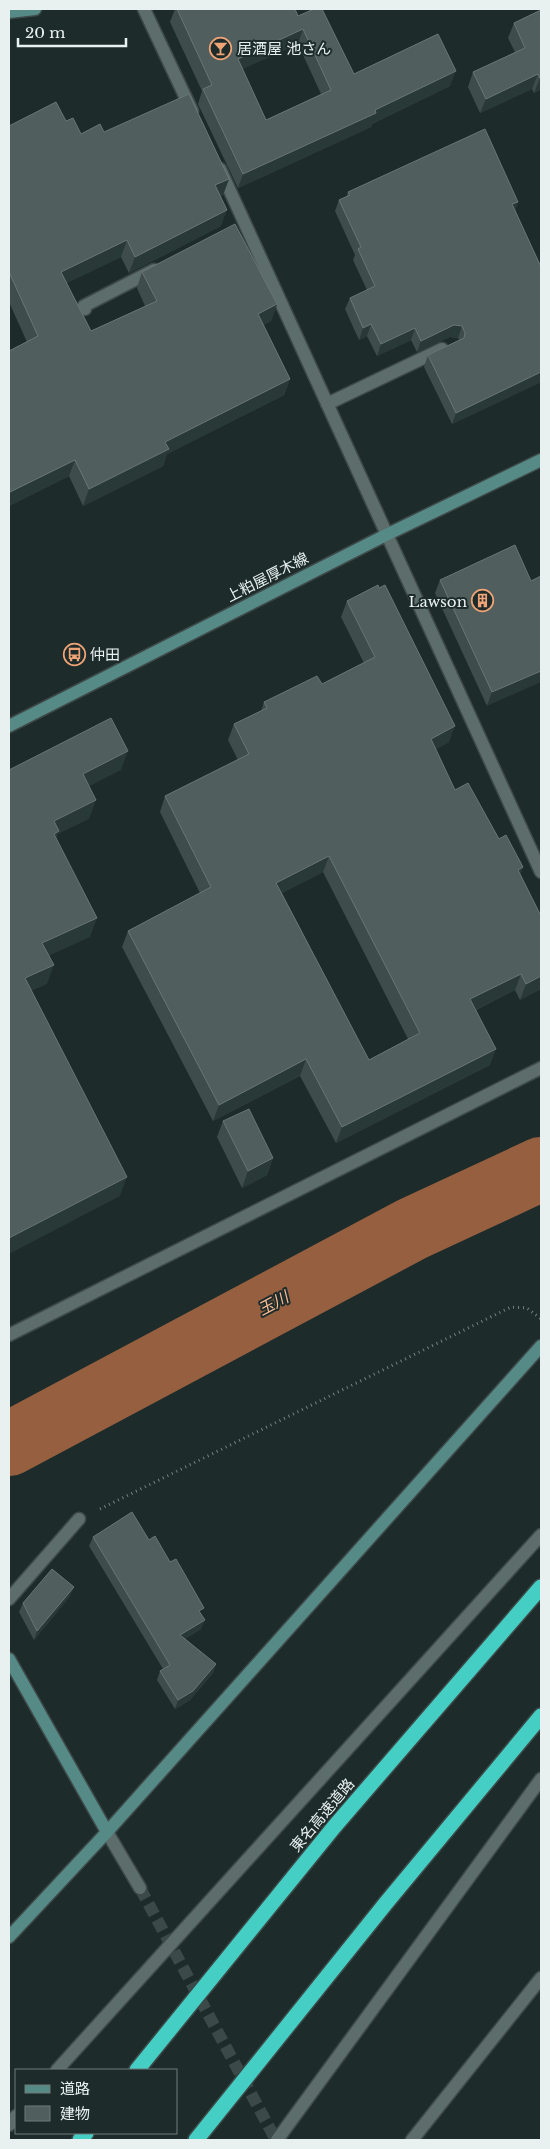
<svg xmlns="http://www.w3.org/2000/svg" width="550" height="2149" font-family="'Libre Baskerville','Noto Sans JP',serif">
	<rect width="100%" height="100%" fill="#1d2c2b"/>
	<g fill="none" stroke-linecap="round" stroke-linejoin="round">
		<!-- river -->
		<path stroke="#966040" stroke-width="64" d="M9 1444 412 1229 541 1169"/>
		<!-- street-tunnel -->
		<path stroke="#3b4a49" stroke-width="12" stroke-dasharray="12 6" stroke-linecap="butt" d="M140 1888 276 2140"/>
		<defs>
			<path id="lane" d="M57 2070 541 1535
				M9 2125 16 2116
				M277 2140 541 1779"/>
			<path id="street" d="M144 9 192 111
				M220 169 541 872
				M85 309 84 306 154 270
				M327 404 442 349
				M9 1335 541 1068
				M9 1599 79 1519
				M107 1832 140 1888
				M412 2140 541 1978"/>
			<path id="secondary" d="M9 12 35 9
				M9 726 386 535 541 460
				M9 1659 107 1832
				M9 1937 107 1832 541 1346"/>
			<path id="highway" d="M137 2070 334 1827 541 1587
				M80 2140 86 2133
				M196 2140 386 1903 541 1716"/>
		</defs>
		<!-- lane casing -->
		<use href="#lane" stroke="#3d4948" stroke-width="15"/>
		<!-- street casing -->
		<use href="#street" stroke="#3d4948" stroke-width="15"/>
		<!-- secondary casing -->
		<use href="#secondary" stroke="#3d4948" stroke-width="15"/>
		<!-- highway casing -->
		<use href="#highway" stroke="#3d4948" stroke-width="18"/>
		<!-- path -->
		<path stroke="#758180" stroke-width="3" stroke-dasharray="1 4" stroke-linecap="butt" d="M100 1509 511 1307 527 1308 541 1319"/>
		<!-- lane -->
		<use href="#lane" stroke="#5d6d6b" stroke-width="12"/>
		<!-- street -->
		<use href="#street" stroke="#5d6d6b" stroke-width="12"/>
		<!-- secondary -->
		<use href="#secondary" stroke="#568a86" stroke-width="12"/>
		<!-- highway -->
		<use href="#highway" stroke="#45cfc4" stroke-width="15"/>
	</g>
	<!-- wall -->
	<path fill="#3e4d4b" fill-rule="evenodd" d="M175 9H295L298 16 354 74 450 86 372 124 371 127 238 188 198 104 202 91 170 22ZM298 44 321 94 266 120 242 69Z
		M541 10V89L534 93 532 89 480 113 468 87 473 72 515 52 508 38 514 23Z
		M66 121 81 134 104 132 229 179 223 195 221 196V226L129 273 121 257 66 283 91 331 145 306 137 288 142 272 277 304 271 321 263 325 290 379 284 395 167 454 163 466 83 506 69 476 9 506V351L27 342 9 302V126Z
		M348 192 518 202 515 210 541 267V382L452 424 424 367 428 355 459 340 458 338 450 337 417 352 411 340 377 356 367 336 359 340 345 309 350 298 367 290 353 260 355 255 335 211 339 200 346 197Z
		M541 576 487 706 435 593 440 580 531 581Z
		M347 601 449 742 436 749 455 790 499 839 523 867 520 875 541 989 520 1000 515 990 476 1010 490 1065 336 1143 300 1076 213 1121 122 947 128 931 200 893 160 812 165 796 238 760 228 740 234 724 261 711 264 702 322 684 364 663 341 617ZM323 872 408 1039 369 1060 282 893Z
		M223 1121 273 1158 267 1175 242 1188 217 1137Z
		M93 1537 149 1540 201 1614V1629L185 1639 216 1664 213 1673 190 1700 175 1709 157 1680 160 1671 163 1669 89 1546Z
		M70 1596 34 1640 19 1612 23 1603Z"/>
	<!-- shaded-wall -->
	<path fill="#293937" d="M303 29 298 44 232 74 238 59Z
		M456 71 450 86 372 124 371 127 238 188 243 174Z
		M538 74 532 89 480 113 486 99Z
		M541 77V89L534 93 540 78Z
		M229 179 223 195 209 201 215 185Z
		M518 202 514 213 512 204Z
		M227 210 221 226 129 273 135 257Z
		M127 240 121 257 55 289 61 272Z
		M277 304 271 321 252 331 258 314Z
		M371 324 367 336 359 340 363 328Z
		M454 325 462 326 458 338 450 337 417 352 421 341Z
		M415 328 411 340 377 356 381 344Z
		M541 372V382L452 424 456 413Z
		M290 379 284 395 167 454 163 466 83 506 89 489 165 442Z
		M75 460 69 476 9 506V495L10 492Z
		M541 671V682L487 706 492 692Z
		M455 726 449 742 425 755 431 739Z
		M128 751 121 770 76 793 83 774Z
		M96 800 89 819 58 834 52 850 54 821Z
		M329 856 323 872 270 899 276 883Z
		M523 867 517 884 518 870Z
		M97 918 90 937 35 962 42 943Z
		M54 965 47 984 18 997 25 978Z
		M521 974 515 990 465 1015 470 999Z
		M541 976V989L520 1000 526 984Z
		M496 1049 490 1065 336 1143 342 1127Z
		M306 1059 300 1076 213 1121 219 1105Z
		M273 1158 267 1175 242 1188 248 1171Z
		M127 1177 120 1196 9 1254V1238Z
		M74 1587 70 1596 34 1640 37 1631Z
		M205 1620 201 1629 177 1644 180 1635Z
		M216 1664 213 1673 190 1700 175 1709 178 1700Z"/>
	<!-- building -->
	<path fill="#505f5d" stroke="#687674" fill-rule="evenodd" d="M177 9H295L298 16 314 9H322L354 74 438 34 456 71 375 110 376 113 243 174 203 89 212 85ZM303 29 331 90 266 120 238 59Z
		M541 10V77L540 78 538 74 486 99 473 72 525 48 514 23Z
		M189 94 229 179 215 185 227 210 135 257 127 240 61 272 91 331 157 301 142 272 235 224 277 304 258 314 290 379 165 442 169 449 89 489 75 460 10 492 9 490V351L38 336 9 272V126L56 102 66 121 73 118 81 134 100 124 104 132Z
		M485 129 518 202 512 204 541 267V372L456 413 428 355 464 338 465 333 462 326 454 325 421 341 415 328 381 344 371 324 363 328 350 298 375 286 358 249 361 247 339 200 350 195 348 192Z
		M515 545 531 581 541 576V671L492 692 440 580Z
		M378 585 379 588 385 585 455 726 431 739 455 790 468 783 499 839 506 835 523 867 518 870 541 916V976L526 984 521 974 470 999 496 1049 342 1127 306 1059 219 1105 128 931 211 887 165 796 249 754 234 724 267 708 264 702 317 676 322 684 375 657 347 601ZM329 856 420 1033 369 1060 276 883Z
		M111 718 128 751 83 774 96 800 54 821 59 831 54 834 97 918 42 943 54 965 25 978 127 1177 9 1238V770Z
		M249 1109 273 1158 248 1171 223 1121Z
		M132 1512 149 1540 155 1536 170 1562 176 1559 204 1608 199 1611 205 1620 180 1635 216 1664 193 1691 178 1700 160 1671 170 1665 93 1537Z
		M52 1569 74 1587 37 1631 23 1603Z"/>
	<!-- icons -->
	<defs>
		<symbol id="bar-ring" viewBox="-11 -11 22 22"><circle r="9.5" fill="#1d2c2b" stroke="#efa376" stroke-width="1.5"/><path d="M-6-5H6L.8 .8V4.5H3.5V6h-7V4.5H-.8V.8Z" fill="#efa376"/></symbol>
		<symbol id="building-ring" viewBox="-11 -11 22 22"><circle r="9.5" fill="#1d2c2b" stroke="#efa376" stroke-width="1.5"/><path d="M-4-6H4V6H1V3H-1V6H-4ZM-2.5-4.3h1.7v1.8h-1.7ZM.8-4.3h1.7v1.8H.8ZM-2.5-1h1.7V.8h-1.7ZM.8-1h1.7V.8H.8Z" fill="#efa376"/></symbol>
		<symbol id="bus-ring" viewBox="-11 -11 22 22"><circle r="9.5" fill="#1d2c2b" stroke="#efa376" stroke-width="1.5"/><path d="M-5-6H5V4H4V6H2V4H-2V6H-4V4H-5ZM-3.5-4V0h7V-4ZM-3.5 1.2v1.5H-2V1.2ZM2 1.2v1.5H3.5V1.2Z" fill="#efa376"/></symbol>
	</defs>
	<g fill-rule="evenodd">
		<use href="#bar-ring" x="208" y="36" width="25" height="25"/>
		<use href="#building-ring" x="470" y="588" width="25" height="25"/>
		<use href="#bus-ring" x="62" y="642" width="25" height="25"/>
	</g>
	<g text-anchor="middle" dominant-baseline="central" stroke-width="4" stroke-linejoin="round" paint-order="stroke">
		<!-- poi labels -->
		<g font-size="15" fill="#e8f1f0" stroke="#1d2c2b" text-anchor="start">
			<text x="237" y="48">居酒屋 池さん</text>
			<text x="467" y="601" text-anchor="end">Lawson</text>
			<text x="90" y="654">仲田</text>
		</g>
		<!-- street labels -->
		<g font-size="15" fill="#e8f1f0" stroke="#1d2c2b">
			<text transform="translate(267 577) rotate(-27)">上粕屋厚木線</text>
			<text transform="translate(322 1815) rotate(-50)">東名高速道路</text>
		</g>
		<!-- water labels -->
		<g font-size="16" font-style="italic" fill="#fcba95" stroke="#1d2c2b">
			<text transform="translate(273 1303) rotate(-28)">玉川</text>
		</g>
	</g>
	<!-- border -->
	<rect width="550" height="2149" fill="none" stroke="#e8f1f0" stroke-width="20"/>
	<!-- legend -->
	<rect x="15" y="2069" width="162" height="65" fill="#1d2c2b" stroke="#6e7b7a"/>
	<rect x="25" y="2085" width="25" height="8" fill="#568a86" stroke="#6e7b7a"/>
	<text x="60" y="2094" font-size="15" fill="#e8f1f0">道路</text>
	<rect x="25" y="2106" width="25" height="15" fill="#505f5d" stroke="#6e7b7a"/>
	<text x="60" y="2119" font-size="15" fill="#e8f1f0">建物</text>
	<!-- scale -->
	<path d="M18 38v8h108v-8" fill="none" stroke="#e8f1f0" stroke-width="2.5"/>
	<text x="25" y="38" font-size="15" fill="#e8f1f0" stroke="#1d2c2b" stroke-width="4" paint-order="stroke">20 m</text>
</svg>
